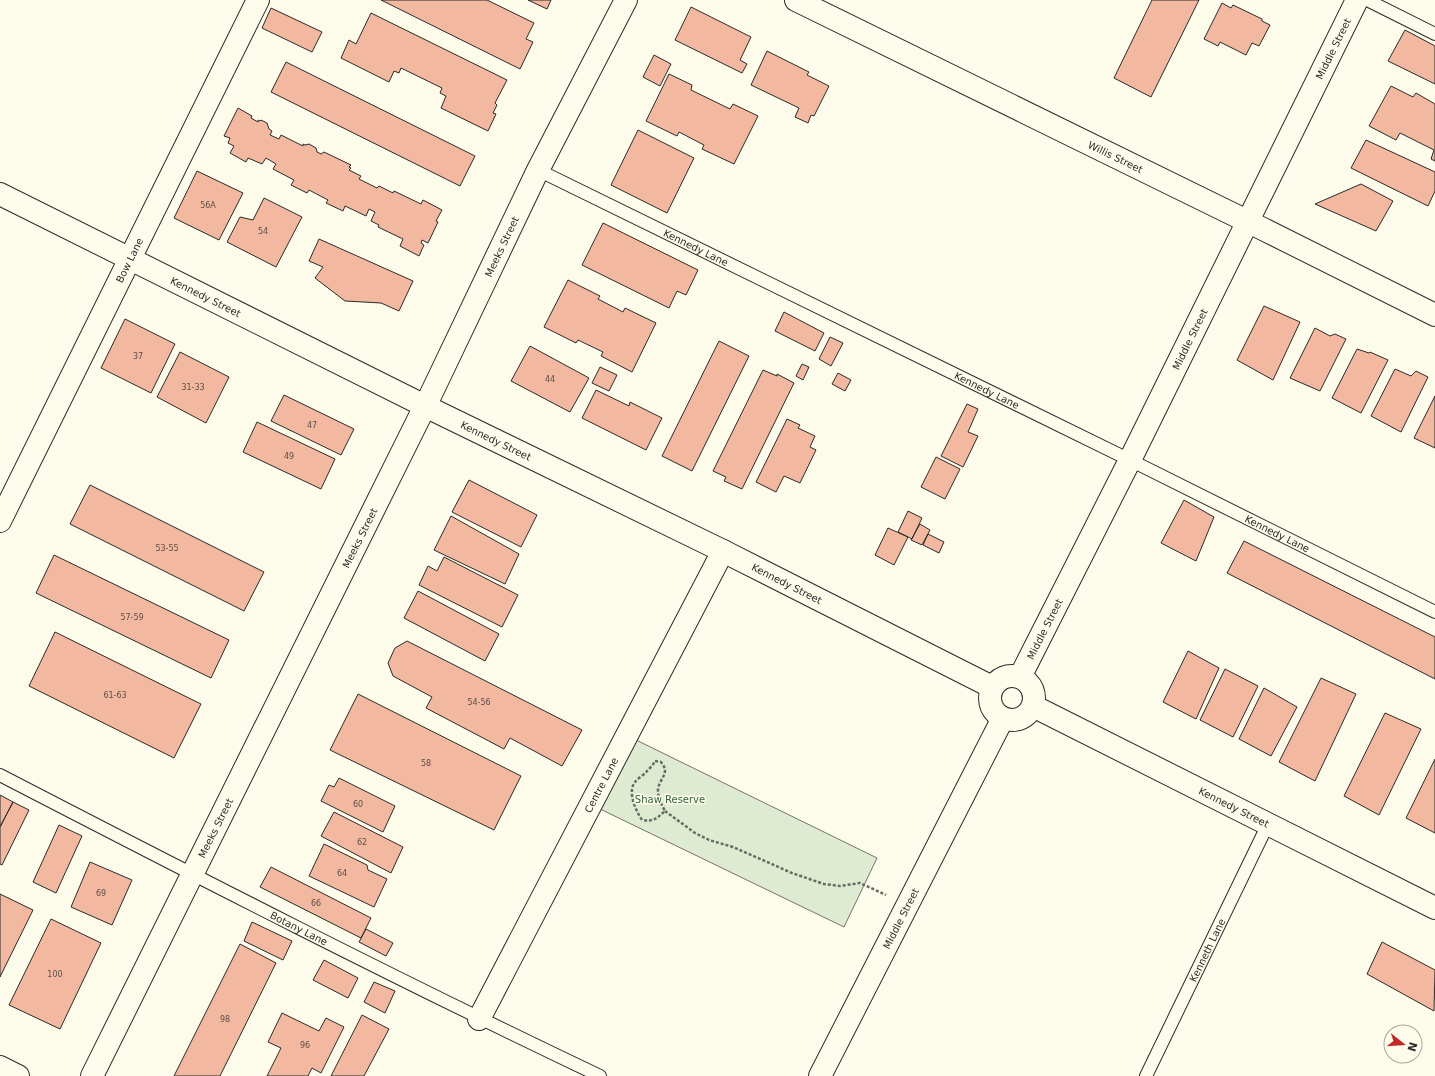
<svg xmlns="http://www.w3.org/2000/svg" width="1435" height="1076" font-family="'DejaVu Sans',sans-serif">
	<rect width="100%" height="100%" fill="#fdfbea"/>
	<!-- green -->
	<path fill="#deebd1" stroke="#74746e" d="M632 738 877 858 844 927 598 808Z"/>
	<!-- building -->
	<path fill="#f2b8a0" stroke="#2b2b2b" d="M381 0H487L534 23 526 39 533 42 520 69Z
		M528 0H551L547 9Z
		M1152 0H1199L1151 97 1114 78Z
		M1222 3 1231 8 1233 5 1262 19V21L1270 25 1259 46 1252 43 1246 55 1220 42 1218 46 1204 39Z
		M691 7 751 37 740 60 747 64 742 73 675 40Z
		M271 8 322 32 312 52 262 28Z
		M371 13 507 80 495 103 497 105 493 113 496 114 488 131 441 108 446 96 440 93 442 88 401 68 399 73 394 71 389 82 341 58 349 40 356 44Z
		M1405 30 1435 46V84L1388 61Z
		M767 51 809 72 807 75 829 86 814 116 811 115 808 123 795 117 799 108 751 85Z
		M654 55 671 64 660 86 643 77Z
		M286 62 475 156 460 186 271 92Z
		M669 74 692 85 691 90 730 109 733 104 758 116 734 164 702 149 704 145 679 132 677 136 646 121Z
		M1391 86 1413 97 1416 93 1435 104V161L1431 159 1434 150 1400 133 1396 140 1369 126Z
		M238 108 252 116 251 118 258 122V120L260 121 261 120 267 123 269 129 272 131 270 135 279 139 281 135 303 146V144L305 145 309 144 316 148 317 152 321 154 324 152 351 165 349 167 351 168 349 170 361 176 359 179 377 188 379 186 393 193 394 191 421 204 423 200 442 210 436 221 438 222 428 243 422 240 421 243 424 245 419 256 400 246 403 239 378 227 379 225 371 221 375 212 369 209 366 216 345 206 343 211 326 203 328 200 309 190 307 193 291 185 294 180 273 169 276 164 266 158 262 164 248 158 246 162 230 153 234 146 228 143 230 138 224 136Z
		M638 130 694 158 667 213 611 185Z
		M1366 140 1435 172V191L1428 206 1351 168Z
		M197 171 243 193 219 240 174 218Z
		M1361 184 1393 201 1376 231 1315 204Z
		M264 198 302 217 276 267 227 242 240 217 253 220Z
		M603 223 698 270 686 295 677 291 669 308 582 265Z
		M319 239 413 281 399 311 381 303 345 301 315 278 323 267 309 261Z
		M568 280 600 296 598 299 623 312 625 308 656 323 632 372 601 356 603 352 578 340 576 343 544 327Z
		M1264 306 1300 322 1273 380 1237 360Z
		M784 312 824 333 815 351 775 331Z
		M125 319 175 344 151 393 101 368Z
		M1315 328 1330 336 1335 334 1346 339 1320 391 1290 378Z
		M830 337 843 343 831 366 819 359Z
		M719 341 749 356 692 471 662 456Z
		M530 346 589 378 570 412 511 381Z
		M1357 349 1369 353 1370 352 1388 360 1361 413 1332 398Z
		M180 352 229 377 206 423 157 397Z
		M802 364 809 367 803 380 796 376Z
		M600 367 617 375 609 391 592 383Z
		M1395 369 1411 376 1416 371 1428 377 1401 432 1371 416Z
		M763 370 777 376V374L794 383 742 489 724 481 726 477 713 471Z
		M838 373 851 380 845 391 832 384Z
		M596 390 629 406 630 402 662 418 646 450 582 418Z
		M284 395 354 429 341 455 271 421Z
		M1435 396V448L1414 438Z
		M967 404 978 409 968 432 978 436 963 467 941 456Z
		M787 419 800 425 798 428 815 436 810 447 816 450 800 483 784 476 776 492 756 482Z
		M257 422 335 459 321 489 243 452Z
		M936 457 960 469 945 499 921 487Z
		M469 480 537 515 521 547 452 512Z
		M90 485 264 572 244 611 70 524Z
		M1184 500 1214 517 1196 561 1161 543Z
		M908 511 922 518 912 539 898 532Z
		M451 516 519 554 505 584 434 550Z
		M920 524 930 530 922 545 911 540Z
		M888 528 908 537 894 565 875 555Z
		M928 534 944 542 939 553 923 545Z
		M1244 541 1435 637V679L1227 573Z
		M54 555 229 640 211 678 36 593Z
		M444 557 518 595 502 627 419 585 428 566 437 571Z
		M418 591 499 634 485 661 404 618Z
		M55 632 201 704 174 758 29 686Z
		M407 641 582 730 562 766 510 738 504 749 426 708 432 697 393 676 388 663 395 648Z
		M1188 651 1219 668 1196 719 1163 702Z
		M1225 669 1258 686 1233 737 1200 720Z
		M1321 678 1356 694 1315 781 1279 762Z
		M1264 688 1297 707 1271 756 1239 739Z
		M358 694 521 776 494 830 330 750Z
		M1385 713 1421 729 1379 815 1344 796Z
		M1435 759V833L1406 818Z
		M339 778 395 806 383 832 321 801 329 785 334 787Z
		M0 795 13 802 0 827Z
		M13 802 29 810 2 865 0 864V827Z
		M334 812 403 847 391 873 321 836Z
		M59 825 82 836 56 893 33 882Z
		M324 844 367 865 368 870 387 879 374 907 309 876Z
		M90 862 132 880 112 925 71 907Z
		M271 867 371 918 361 938 260 887Z
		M0 894 33 910 0 977Z
		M51 919 101 943 60 1029 9 1005Z
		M252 922 292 941 283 960 244 941Z
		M366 929 393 943 386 956 359 942Z
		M1382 942 1435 970 1434 1011 1367 974Z
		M240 944 276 963 220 1076H174Z
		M324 960 358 978 348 998 313 980Z
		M374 982 395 991 385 1013 364 1002Z
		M282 1013 319 1031 326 1018 344 1027 321 1073 312 1068 308 1076H267L281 1048 268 1042Z
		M362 1015 389 1029 364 1076H331Z"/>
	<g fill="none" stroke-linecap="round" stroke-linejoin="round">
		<defs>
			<g id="lane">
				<path d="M1367 0 1435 34"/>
				<path id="s1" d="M538 170 1130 460 1435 612"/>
				<path id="s2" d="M0 775C199 878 398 980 600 1076"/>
				<path id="s3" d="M1146 1076 1268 824"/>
			</g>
			<g id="street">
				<path id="s4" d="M796 0 1263 229 1435 315"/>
				<path id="s5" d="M0 194 425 406 723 551 992 687"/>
				<path id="s6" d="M0 521 258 0"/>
				<circle cx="1012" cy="698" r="22"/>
				<path id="s7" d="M1020 677 1130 460 1357 0"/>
				<path id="s8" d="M1033 706 1435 908"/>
				<path id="s9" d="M479 1019 723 551"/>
				<path id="s10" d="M92 1076 432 392 538 170 626 0"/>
				<path id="s11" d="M820 1076 1003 718"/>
			</g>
			<path id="secondary" d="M0 1067 18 1076"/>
		</defs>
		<!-- lane casing -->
		<use href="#lane" stroke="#2b2b2b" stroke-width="14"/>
		<!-- street casing -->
		<use href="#street" stroke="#2b2b2b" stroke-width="24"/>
		<!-- secondary casing -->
		<use href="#secondary" stroke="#2b2b2b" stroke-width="24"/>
		<!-- path -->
		<path stroke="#6a6964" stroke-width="2.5" stroke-dasharray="3 2" stroke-linecap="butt" d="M655 761 661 762C671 774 659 778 658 790 658 798 661 804 665 811 657 818 654 822 642 820 636 811 627 792 635 782 638 778 644 775 647 771 650 768 653 765 655 761Z
			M665 811 695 833 709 840 733 847 792 873 824 884 840 886 860 883 886 895"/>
		<!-- lane -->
		<use href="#lane" stroke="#fdfbea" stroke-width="12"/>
		<!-- street -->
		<use href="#street" stroke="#fdfbea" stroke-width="22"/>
		<!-- secondary -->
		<use href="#secondary" stroke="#fdfbea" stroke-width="22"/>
	</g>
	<g text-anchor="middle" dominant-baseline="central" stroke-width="3" stroke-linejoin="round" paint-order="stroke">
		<!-- number labels -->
		<g font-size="8" fill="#5d4e48">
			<text x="208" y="205">56A</text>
			<text x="263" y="231">54</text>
			<text x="138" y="356">37</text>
			<text x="550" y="379">44</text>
			<text x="193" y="387">31-33</text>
			<text x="312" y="425">47</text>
			<text x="289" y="456">49</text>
			<text x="167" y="548">53-55</text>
			<text x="132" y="617">57-59</text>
			<text x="115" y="695">61-63</text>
			<text x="479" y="702">54-56</text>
			<text x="426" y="763">58</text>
			<text x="358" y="804">60</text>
			<text x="362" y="842">62</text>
			<text x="342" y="873">64</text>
			<text x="101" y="893">69</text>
			<text x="316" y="903">66</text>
			<text x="55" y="974">100</text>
			<text x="225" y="1019">98</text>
			<text x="305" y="1045">96</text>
		</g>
		<!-- street labels -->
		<g font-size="10" fill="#2b2b2b" stroke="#fdfbea">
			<text stroke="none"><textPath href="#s7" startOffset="702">Middle Street</textPath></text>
			<text stroke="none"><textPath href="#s4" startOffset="356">Willis Street</textPath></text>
			<text stroke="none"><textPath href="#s10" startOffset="925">Meeks Street</textPath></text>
			<text stroke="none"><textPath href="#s1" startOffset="176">Kennedy Lane</textPath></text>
			<text stroke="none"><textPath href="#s6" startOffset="291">Bow Lane</textPath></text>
			<text stroke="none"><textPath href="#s5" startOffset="230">Kennedy Street</textPath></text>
			<text stroke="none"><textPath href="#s7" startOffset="378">Middle Street</textPath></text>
			<text stroke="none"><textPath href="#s1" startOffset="500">Kennedy Lane</textPath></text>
			<text stroke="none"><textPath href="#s5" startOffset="554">Kennedy Street</textPath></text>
			<text stroke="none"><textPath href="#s1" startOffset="824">Kennedy Lane</textPath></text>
			<text stroke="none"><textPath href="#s10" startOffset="601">Meeks Street</textPath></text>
			<text stroke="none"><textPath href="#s5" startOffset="878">Kennedy Street</textPath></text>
			<text stroke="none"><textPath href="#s7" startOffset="54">Middle Street</textPath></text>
			<text stroke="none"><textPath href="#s9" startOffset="264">Centre Lane</textPath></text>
			<text stroke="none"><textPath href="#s8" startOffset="225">Kennedy Street</textPath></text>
			<text stroke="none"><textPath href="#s10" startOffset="277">Meeks Street</textPath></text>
			<text stroke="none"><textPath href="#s11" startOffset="177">Middle Street</textPath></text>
			<text stroke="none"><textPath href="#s2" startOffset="336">Botany Lane</textPath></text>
			<text stroke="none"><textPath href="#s3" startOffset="140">Kenneth Lane</textPath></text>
		</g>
		<!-- park labels -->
		<g font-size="10" fill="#34623c" stroke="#fdfbea">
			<text x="670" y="799">Shaw Reserve</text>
		</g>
	</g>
	<!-- north arrow -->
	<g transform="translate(1403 1044) rotate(107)"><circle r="19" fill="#fdfbea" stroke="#a9a89e"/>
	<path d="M0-3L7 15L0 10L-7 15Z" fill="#c62828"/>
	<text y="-6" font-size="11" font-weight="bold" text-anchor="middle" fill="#2b2b2b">N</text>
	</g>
</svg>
